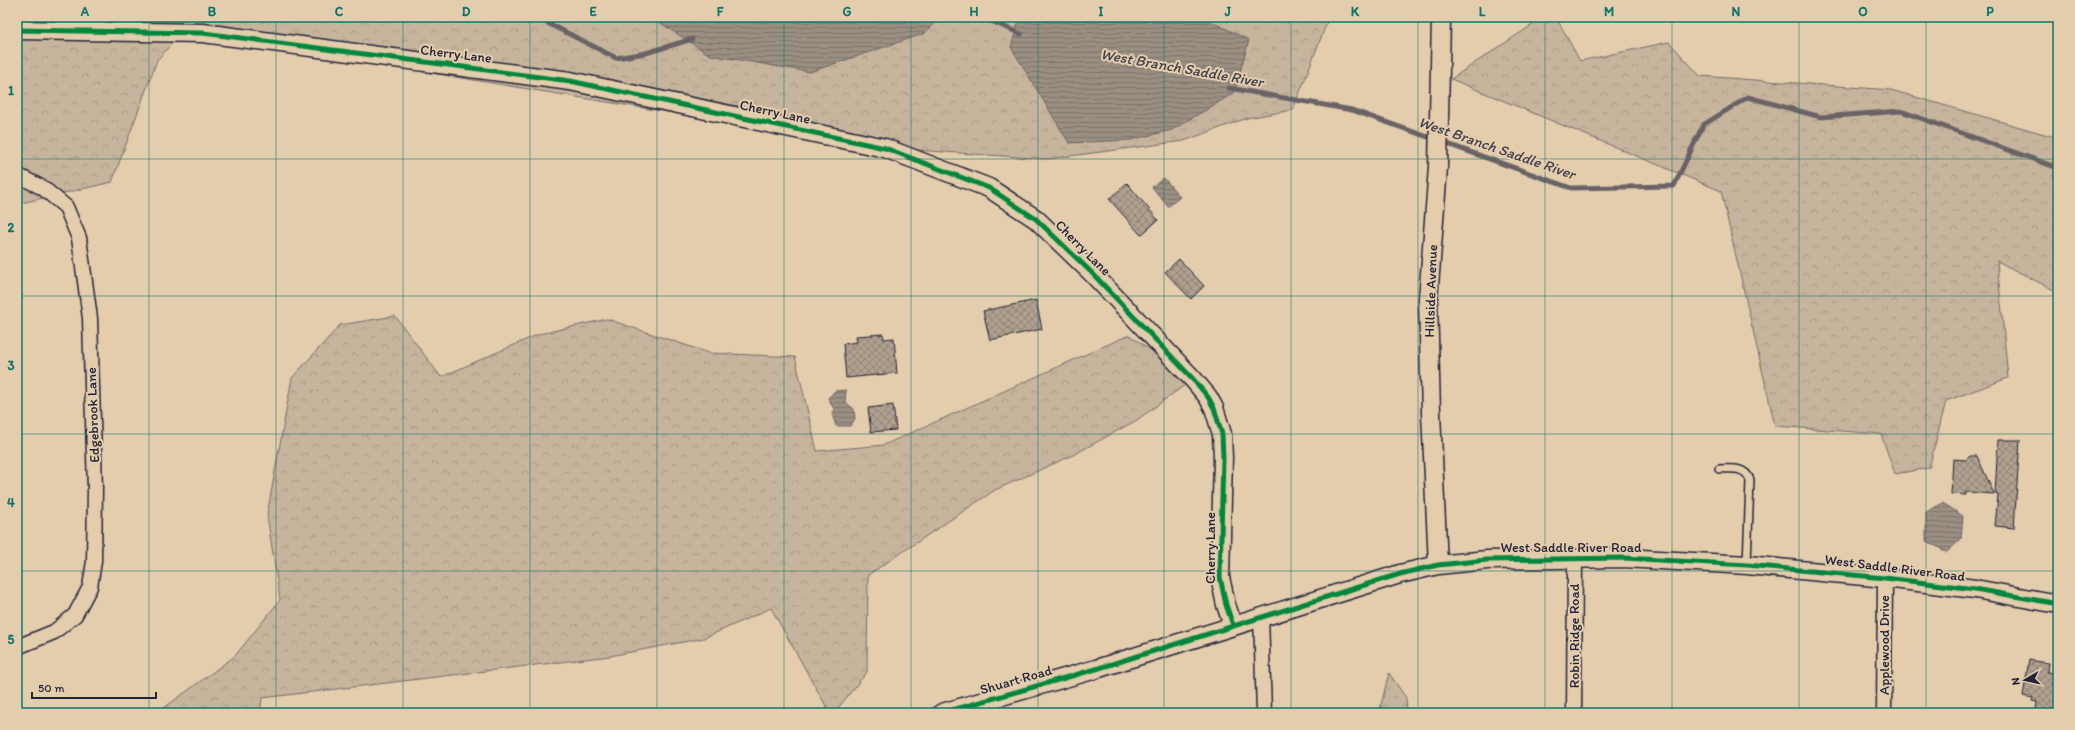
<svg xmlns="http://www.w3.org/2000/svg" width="2075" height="730" font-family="Itim,sans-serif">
	<defs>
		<pattern id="forest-crowns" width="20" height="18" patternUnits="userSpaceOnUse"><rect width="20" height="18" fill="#c7b49c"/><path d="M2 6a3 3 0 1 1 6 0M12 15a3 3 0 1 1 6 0" fill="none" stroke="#ab9a87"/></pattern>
		<pattern id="water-rules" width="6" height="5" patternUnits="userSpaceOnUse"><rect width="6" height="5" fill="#9b8f82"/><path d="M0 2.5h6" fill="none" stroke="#7e746c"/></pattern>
		<pattern id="building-cross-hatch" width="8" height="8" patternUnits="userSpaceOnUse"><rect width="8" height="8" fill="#b0a08e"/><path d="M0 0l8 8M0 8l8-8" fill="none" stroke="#8f8275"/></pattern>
	</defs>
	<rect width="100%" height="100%" fill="#e3cdac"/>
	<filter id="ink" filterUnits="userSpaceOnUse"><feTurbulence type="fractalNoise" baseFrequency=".025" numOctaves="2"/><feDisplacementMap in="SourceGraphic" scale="8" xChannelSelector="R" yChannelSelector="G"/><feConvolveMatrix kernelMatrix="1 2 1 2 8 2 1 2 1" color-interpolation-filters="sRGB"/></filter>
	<g filter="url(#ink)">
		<!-- forest -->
		<path fill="url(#forest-crowns)" stroke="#746b6c" d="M17 17H1329L1293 110 1247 118 1184 141 1047 159 885 148 183 32 157 60 112 182 17 204Z
			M1544 17H1556L1580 61 1669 42 1700 76 1891 90 2058 138V292L1997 261 2008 378 1946 401 1929 468 1895 474 1881 434 1775 426 1721 191 1451 79Z
			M395 316 441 377 539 334 607 319 709 353 795 357 817 451 884 445 1129 335 1193 379 1137 420 1073 455 995 490 868 575 867 672 834 713H830L771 608 704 638 610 656 262 698 260 713H157L235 656 280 600 267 515 292 378 340 325Z
			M1389 673 1406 698 1407 713H1379Z"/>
		<!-- water -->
		<path fill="url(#water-rules)" stroke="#6b6366" d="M651 17H943L923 34 810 72 710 55Z
			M1020 17H1156L1208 20 1249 40 1234 93 1172 130 1130 140 1069 143 1011 47Z
			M1164 178 1180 197 1168 207 1152 187Z
			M846 390 845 402 854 409 855 419 850 426H836L832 414 834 409 828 398 835 391Z
			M1943 503 1963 516 1961 539 1947 552 1926 541V512Z"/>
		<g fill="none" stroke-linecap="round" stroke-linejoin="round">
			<!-- stream -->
			<path stroke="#6b6366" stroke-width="5" d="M536 17 616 58 646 53 692 39
				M982 17 1021 34
				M1229 88 1352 110 1571 188 1674 186 1703 125 1748 97 1821 117 1901 111 2058 168"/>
		</g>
		<!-- building -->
		<path fill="url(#building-cross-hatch)" stroke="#22223b" d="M1127 183 1158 220 1141 235 1109 199Z
			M1179 259 1204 286 1191 299 1165 272Z
			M1036 300 1042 329 990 340 983 311Z
			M883 334 884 339 894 338 897 373 846 378 843 344 857 342 856 336Z
			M893 405 896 430 871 432 868 408Z
			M1998 440H2020L2014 528 1995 526 1998 495 1995 494Z
			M1970 456H1977L1994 494 1966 492V495L1951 494 1953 459 1966 460Z
			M2029 660 2048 663 2047 672 2055 673 2054 684 2058 685V713L2036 710 2037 702 2032 701 2033 698 2023 696Z"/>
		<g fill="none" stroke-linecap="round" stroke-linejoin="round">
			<defs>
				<path id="service" d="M1719 469C1731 469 1745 466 1750 480L1747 565"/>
				<path id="minor" d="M17 175 43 188 66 207 79 238 90 318 95 489 94 561 90 587 75 615 54 632 17 647
					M1261 616 1264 713
					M1574 713 1575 558
					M1884 713 1885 578"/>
				<path id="tertiary" d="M17 30 203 33 570 81 885 148 989 188 1036 219 1092 273 1193 379 1208 397 1214 408 1222 434 1223 458 1220 577 1226 605 1233 625
					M1438 565 1431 413 1428 300 1438 167 1441 17
					M942 713 1096 669 1400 574 1438 565 1487 560 1624 558 1747 565 1885 578 1975 589 2058 604"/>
			</defs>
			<!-- service casing -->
			<use href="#service" stroke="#22223b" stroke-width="10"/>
			<!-- minor casing -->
			<use href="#minor" stroke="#22223b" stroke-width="17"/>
			<!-- tertiary casing -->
			<use href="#tertiary" stroke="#22223b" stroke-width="21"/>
			<!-- service -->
			<use href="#service" stroke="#e3cdac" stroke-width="7"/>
			<!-- minor -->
			<use href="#minor" stroke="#e3cdac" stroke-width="14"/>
			<!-- tertiary -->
			<use href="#tertiary" stroke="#e3cdac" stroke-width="18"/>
			<defs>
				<path id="cycleway" d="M17 30 203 33 570 81 885 148 989 188 1036 219 1092 273 1193 379 1208 397 1214 408 1222 434 1223 458 1220 577 1226 605 1233 625
					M942 713 1096 669 1400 574 1438 565 1487 560 1624 558 1747 565 1885 578 1975 589 2058 604"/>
			</defs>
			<!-- cycleway casing -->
			<use href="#cycleway" stroke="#e3cdac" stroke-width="8"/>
			<!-- cycleway -->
			<use href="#cycleway" stroke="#00873e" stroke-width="5"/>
		</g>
	</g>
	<!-- grid -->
	<path fill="none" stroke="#0f766e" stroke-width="1" stroke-opacity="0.55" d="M149 17V713M276 17V713M403 17V713M530 17V713M657 17V713M784 17V713M911 17V713M1038 17V713M1164 17V713M1291 17V713M1418 17V713M1545 17V713M1672 17V713M1799 17V713M1926 17V713M17 159H2058M17 296H2058M17 434H2058M17 571H2058"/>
	<g text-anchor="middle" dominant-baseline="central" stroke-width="4" stroke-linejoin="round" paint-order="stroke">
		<!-- street labels -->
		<g font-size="14" fill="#22223b" stroke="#e3cdac">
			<text transform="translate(456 54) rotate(7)">Cherry Lane</text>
			<text transform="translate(775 112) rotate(12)">Cherry Lane</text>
			<text transform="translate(1083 248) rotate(45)">Cherry Lane</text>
			<text transform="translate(1431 291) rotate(-88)">Hillside Avenue</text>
			<text transform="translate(93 415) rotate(-92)">Edgebrook Lane</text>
			<text x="1571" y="547">West Saddle River Road</text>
			<text transform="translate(1210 548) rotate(-90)">Cherry Lane</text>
			<text transform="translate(1895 568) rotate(7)">West Saddle River Road</text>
			<text transform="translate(1574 636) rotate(-90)">Robin Ridge Road</text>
			<text transform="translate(1884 645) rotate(-90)">Applewood Drive</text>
			<text transform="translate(1016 680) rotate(-16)">Shuart Road</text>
		</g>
		<!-- water labels -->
		<g font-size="15" font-style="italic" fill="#403d4d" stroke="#e3cdac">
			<text transform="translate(1182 68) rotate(10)">West Branch Saddle River</text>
			<text transform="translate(1497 148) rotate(19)">West Branch Saddle River</text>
		</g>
	</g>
	<!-- margin -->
	<rect width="2075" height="730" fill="none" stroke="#e3cdac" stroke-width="44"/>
	<!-- north arrow -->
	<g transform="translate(2025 680) rotate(261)" stroke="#e3cdac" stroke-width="3" paint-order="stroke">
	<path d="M0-3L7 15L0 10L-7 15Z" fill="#22223b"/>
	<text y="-6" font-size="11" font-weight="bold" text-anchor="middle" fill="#22223b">N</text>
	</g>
	<!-- scale -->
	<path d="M32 692v6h124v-6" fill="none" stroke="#22223b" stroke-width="2"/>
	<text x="38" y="692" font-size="12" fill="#22223b" stroke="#e3cdac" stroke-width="3" paint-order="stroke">50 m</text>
	<rect x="22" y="22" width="2031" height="686" fill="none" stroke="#0f766e" stroke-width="1.5"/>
	<g font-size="13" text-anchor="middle" font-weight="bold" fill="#0f766e">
		<text x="85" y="16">A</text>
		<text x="212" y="16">B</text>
		<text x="339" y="16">C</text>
		<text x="466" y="16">D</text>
		<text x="593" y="16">E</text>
		<text x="720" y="16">F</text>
		<text x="847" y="16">G</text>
		<text x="974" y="16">H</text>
		<text x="1101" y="16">I</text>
		<text x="1228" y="16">J</text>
		<text x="1355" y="16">K</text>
		<text x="1482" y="16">L</text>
		<text x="1609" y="16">M</text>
		<text x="1736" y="16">N</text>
		<text x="1863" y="16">O</text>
		<text x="1990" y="16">P</text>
		<text x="11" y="95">1</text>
		<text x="11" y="232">2</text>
		<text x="11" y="370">3</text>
		<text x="11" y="507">4</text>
		<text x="11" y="644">5</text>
	</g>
</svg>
